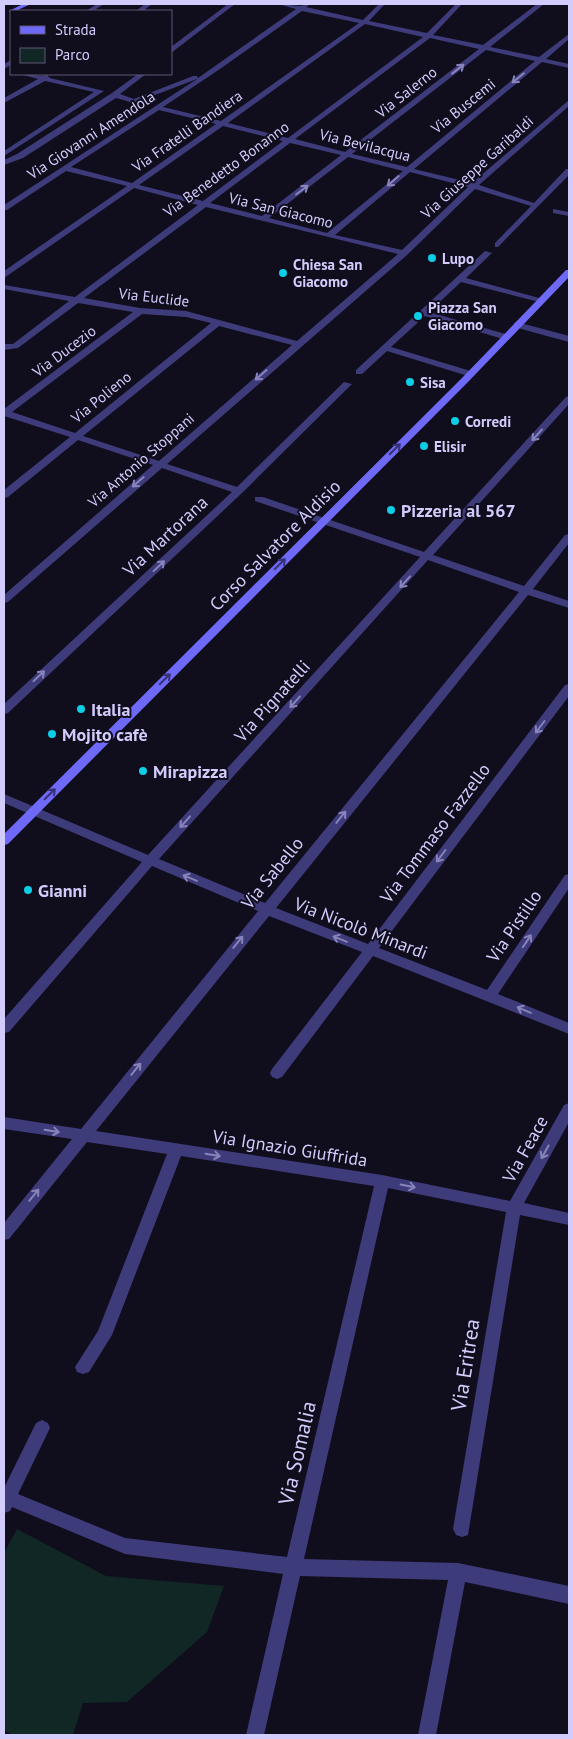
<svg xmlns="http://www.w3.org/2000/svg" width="573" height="1739" font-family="'PT Sans',sans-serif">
	<rect width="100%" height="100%" fill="#100d1d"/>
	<!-- green -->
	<path fill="#102726" d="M17 1529 106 1576 224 1586 207 1632 127 1702 83 1703 73 1735H13L4 1730V1553Z"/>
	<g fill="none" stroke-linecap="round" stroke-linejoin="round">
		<!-- street -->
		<path fill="#3e3b7a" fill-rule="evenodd" d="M97 4H104L93 11H86Z
			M145 4H152L143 11H136Z
			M228 4H235L171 53V47Z
			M278 4 300 6 310 4 306 7 363 20 379 4H385L369 21 427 33 456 4H462L433 35 483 45 537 4H544L490 47 539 57 569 34V39L546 59 569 64V68L542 62 414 169 472 183 569 100V106L479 185 534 203 566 169H569V175L498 247H495V243L531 206 475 189 407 255 167 464 237 487 344 382 352 384 242 493 8 713 4 714V704L232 492 162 468 8 602 4 603V595L153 465 78 440 8 497 4 498V490L70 437 4 416V409L133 312 78 303 18 348 4 350V344H13L69 301 4 289V285L75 297 198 205 134 188 4 278V271L127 186 66 171 7 210H4V205L197 79 134 103 116 98 23 158 4 165V160L17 154 112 93 138 74H146L120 94 134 99 193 76H197L198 78 296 9ZM302 11 359 23 221 121 163 107 220 69ZM365 24 423 37 288 138 228 123ZM430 38 479 49 345 152 295 139ZM486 50 535 61 407 167 352 154ZM159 110 216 124 132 183 71 167ZM223 126 283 141 203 201 139 185ZM290 143 341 155 262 216 210 203ZM348 157 403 171 327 233 269 218ZM410 172 468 187 402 250 335 235ZM206 207 398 254 297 341 186 311 140 308 84 298ZM142 314 186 317 211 323 75 433 12 412ZM219 326 292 345 159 461 83 436Z
			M11 60V65L4 69V64Z
			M20 74 43 76 47 75 50 78 104 91 4 156V151L94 92 45 81 4 103V98L38 79Z
			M553 209 569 212V216L553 213Z
			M485 251 492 253 466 278 543 299V303L461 282 429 312 509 335V339H503L425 316 391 347 474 372V376H468L387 351 362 374H356V370Z
			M517 322 569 336V342L514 327V323Z
			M569 396V404L433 555 524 586 565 535 569 534V543L533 589 569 601V608L528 595 276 908 368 944 565 685 569 684V696L379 948 487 990 565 875 569 874V888L498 994 569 1023V1034L373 956 282 1077 277 1079 272 1077 270 1073 272 1069 362 952 269 916 96 1131 382 1175 510 1201 564 1105 569 1103V1122L524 1203 569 1213V1225L520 1215 468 1535 462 1537 456 1535 453 1529 506 1212 388 1188 304 1559 458 1563 569 1586V1604L465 1582 436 1735H418L448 1580 300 1576 264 1735H246L283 1574 125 1554 12 1507 10 1511 4 1513V1488L36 1423 42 1420 48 1423 50 1428 18 1494 125 1538 287 1557 374 1186 181 1156 112 1335 89 1372 83 1374 77 1372 75 1367 98 1331 167 1154 87 1142 9 1239 4 1240V1223L72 1139 4 1129V1117L81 1129 258 911 152 866 9 1032 4 1033V1019L142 862 4 803V794L148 855 420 557 255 501V497H263L424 552 566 397ZM428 560 519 592 265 903 159 859Z"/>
		<!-- secondary -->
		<path fill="#6e69f6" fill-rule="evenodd" d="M23 4H31L11 13 9 11Z
			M566 270H569V277L468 382 8 844 4 845V834L462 378Z"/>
	</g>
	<!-- one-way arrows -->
	<defs><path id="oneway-shaft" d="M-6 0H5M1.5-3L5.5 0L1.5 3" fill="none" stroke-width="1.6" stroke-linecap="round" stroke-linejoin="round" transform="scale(1.25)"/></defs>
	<g stroke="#8884bb">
		<use href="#oneway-shaft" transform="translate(458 69) rotate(-38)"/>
		<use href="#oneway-shaft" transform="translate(518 78) rotate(141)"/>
		<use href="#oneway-shaft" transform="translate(393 181) rotate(139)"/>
		<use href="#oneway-shaft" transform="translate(302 190) rotate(-37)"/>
		<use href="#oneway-shaft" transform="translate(261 375) rotate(139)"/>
		<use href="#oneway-shaft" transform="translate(537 435) rotate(132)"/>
		<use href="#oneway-shaft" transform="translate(138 482) rotate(139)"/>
		<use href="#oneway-shaft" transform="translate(159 566) rotate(-43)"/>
		<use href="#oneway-shaft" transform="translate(405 582) rotate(132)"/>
		<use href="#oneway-shaft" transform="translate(39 676) rotate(-43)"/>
		<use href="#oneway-shaft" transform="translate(295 702) rotate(132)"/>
		<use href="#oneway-shaft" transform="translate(540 727) rotate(127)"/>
		<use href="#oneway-shaft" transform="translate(341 817) rotate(-51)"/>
		<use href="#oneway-shaft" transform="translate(185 822) rotate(132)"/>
		<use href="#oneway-shaft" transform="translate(441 856) rotate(127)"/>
		<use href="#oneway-shaft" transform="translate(190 878) rotate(-158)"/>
		<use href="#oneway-shaft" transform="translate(340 939) rotate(-158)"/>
		<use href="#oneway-shaft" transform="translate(527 941) rotate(-56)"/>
		<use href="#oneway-shaft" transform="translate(238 942) rotate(-51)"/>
		<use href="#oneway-shaft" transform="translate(524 1010) rotate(-157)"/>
		<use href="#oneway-shaft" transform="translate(136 1069) rotate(-51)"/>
		<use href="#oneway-shaft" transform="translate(52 1131) rotate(9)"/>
		<use href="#oneway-shaft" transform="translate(545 1152) rotate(119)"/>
		<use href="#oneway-shaft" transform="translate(213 1155) rotate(9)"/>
		<use href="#oneway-shaft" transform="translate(408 1186) rotate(11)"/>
		<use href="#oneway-shaft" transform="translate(34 1195) rotate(-51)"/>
	</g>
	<g stroke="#363274">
		<use href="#oneway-shaft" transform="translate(395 449) rotate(-45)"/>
		<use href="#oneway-shaft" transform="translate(280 564) rotate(-45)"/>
		<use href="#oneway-shaft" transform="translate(165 679) rotate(-45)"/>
		<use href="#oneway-shaft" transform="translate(50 794) rotate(-45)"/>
	</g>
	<!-- markers -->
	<g fill="#0dcee7" stroke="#100d1d" stroke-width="2">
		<circle cx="432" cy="258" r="5"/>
		<circle cx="283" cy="273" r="5"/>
		<circle cx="418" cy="316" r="5"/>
		<circle cx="410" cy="382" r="5"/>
		<circle cx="455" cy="421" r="5"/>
		<circle cx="424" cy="446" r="5"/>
		<circle cx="391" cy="510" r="5"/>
		<circle cx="81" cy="709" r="5"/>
		<circle cx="52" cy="734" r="5"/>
		<circle cx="143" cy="771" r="5"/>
		<circle cx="28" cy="890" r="5"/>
	</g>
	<g text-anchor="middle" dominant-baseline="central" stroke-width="4" stroke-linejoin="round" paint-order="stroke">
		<!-- far-street labels -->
		<g font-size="15" fill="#d2ccfc" stroke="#100d1d">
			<text transform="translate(406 92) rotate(-38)">Via Salerno</text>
			<text transform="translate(463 106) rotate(-39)">Via Buscemi</text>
			<text transform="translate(187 131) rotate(-35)">Via Fratelli Bandiera</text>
			<text transform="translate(91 135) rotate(-33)">Via Giovanni Amendola</text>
			<text transform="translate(365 145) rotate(14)">Via Bevilacqua</text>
			<text transform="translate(477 167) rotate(-42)">Via Giuseppe Garibaldi</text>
			<text transform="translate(226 169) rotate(-36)">Via Benedetto Bonanno</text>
			<text transform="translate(281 210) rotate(14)">Via San Giacomo</text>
			<text transform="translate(154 297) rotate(7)">Via Euclide</text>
			<text transform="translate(64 351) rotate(-37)">Via Ducezio</text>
			<text transform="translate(101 397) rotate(-39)">Via Polieno</text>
			<text transform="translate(141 460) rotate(-41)">Via Antonio Stoppani</text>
		</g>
		<!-- far-poi labels -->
		<g font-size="15" font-weight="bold" fill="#d2ccfc" stroke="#100d1d" text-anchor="start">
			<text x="442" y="258">Lupo</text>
			<text x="293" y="264">Chiesa San<tspan x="293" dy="17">Giacomo</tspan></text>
			<text x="428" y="307">Piazza San<tspan x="428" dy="17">Giacomo</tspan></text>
			<text x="420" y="382">Sisa</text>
			<text x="465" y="421">Corredi</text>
			<text x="434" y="446">Elisir</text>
		</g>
		<!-- poi labels -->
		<g font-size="18" font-weight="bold" fill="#d2ccfc" stroke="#100d1d" text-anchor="start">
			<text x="401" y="510">Pizzeria al 567</text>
			<text x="91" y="709">Italia</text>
			<text x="62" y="734">Mojito cafè</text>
			<text x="153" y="771">Mirapizza</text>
			<text x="38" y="890">Gianni</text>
		</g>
		<!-- street labels -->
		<g font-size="18" fill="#d2ccfc" stroke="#100d1d">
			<text transform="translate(165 536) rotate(-43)">Via Martorana</text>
			<text transform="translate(275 545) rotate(-45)">Corso Salvatore Aldisio</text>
			<text transform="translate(272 701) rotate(-48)">Via Pignatelli</text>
			<text transform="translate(435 833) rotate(-53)">Via Tommaso Fazzello</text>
			<text transform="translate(272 873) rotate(-51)">Via Sabello</text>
			<text transform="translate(514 926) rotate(-56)">Via Pistillo</text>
			<text transform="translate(361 928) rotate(21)">Via Nicolò Minardi</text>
			<text transform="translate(290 1148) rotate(9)">Via Ignazio Giuffrida</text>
			<text transform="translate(525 1149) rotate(-61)">Via Feace</text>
		</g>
		<!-- near-street labels -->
		<g font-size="21" fill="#d2ccfc" stroke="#100d1d">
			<text transform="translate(465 1365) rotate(-81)">Via Eritrea</text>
			<text transform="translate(297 1453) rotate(-77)">Via Somalia</text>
		</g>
	</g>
	<!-- border -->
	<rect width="573" height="1739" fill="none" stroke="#d2ccfc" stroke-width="10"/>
	<!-- legend -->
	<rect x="10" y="10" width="162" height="65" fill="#100d1d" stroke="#5e5976"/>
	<rect x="20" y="26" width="25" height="8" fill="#6e69f6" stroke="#5e5976"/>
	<text x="55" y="35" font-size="15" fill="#d2ccfc">Strada</text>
	<rect x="20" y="48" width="25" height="15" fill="#102726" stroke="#5e5976"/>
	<text x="55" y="60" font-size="15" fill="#d2ccfc">Parco</text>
</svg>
